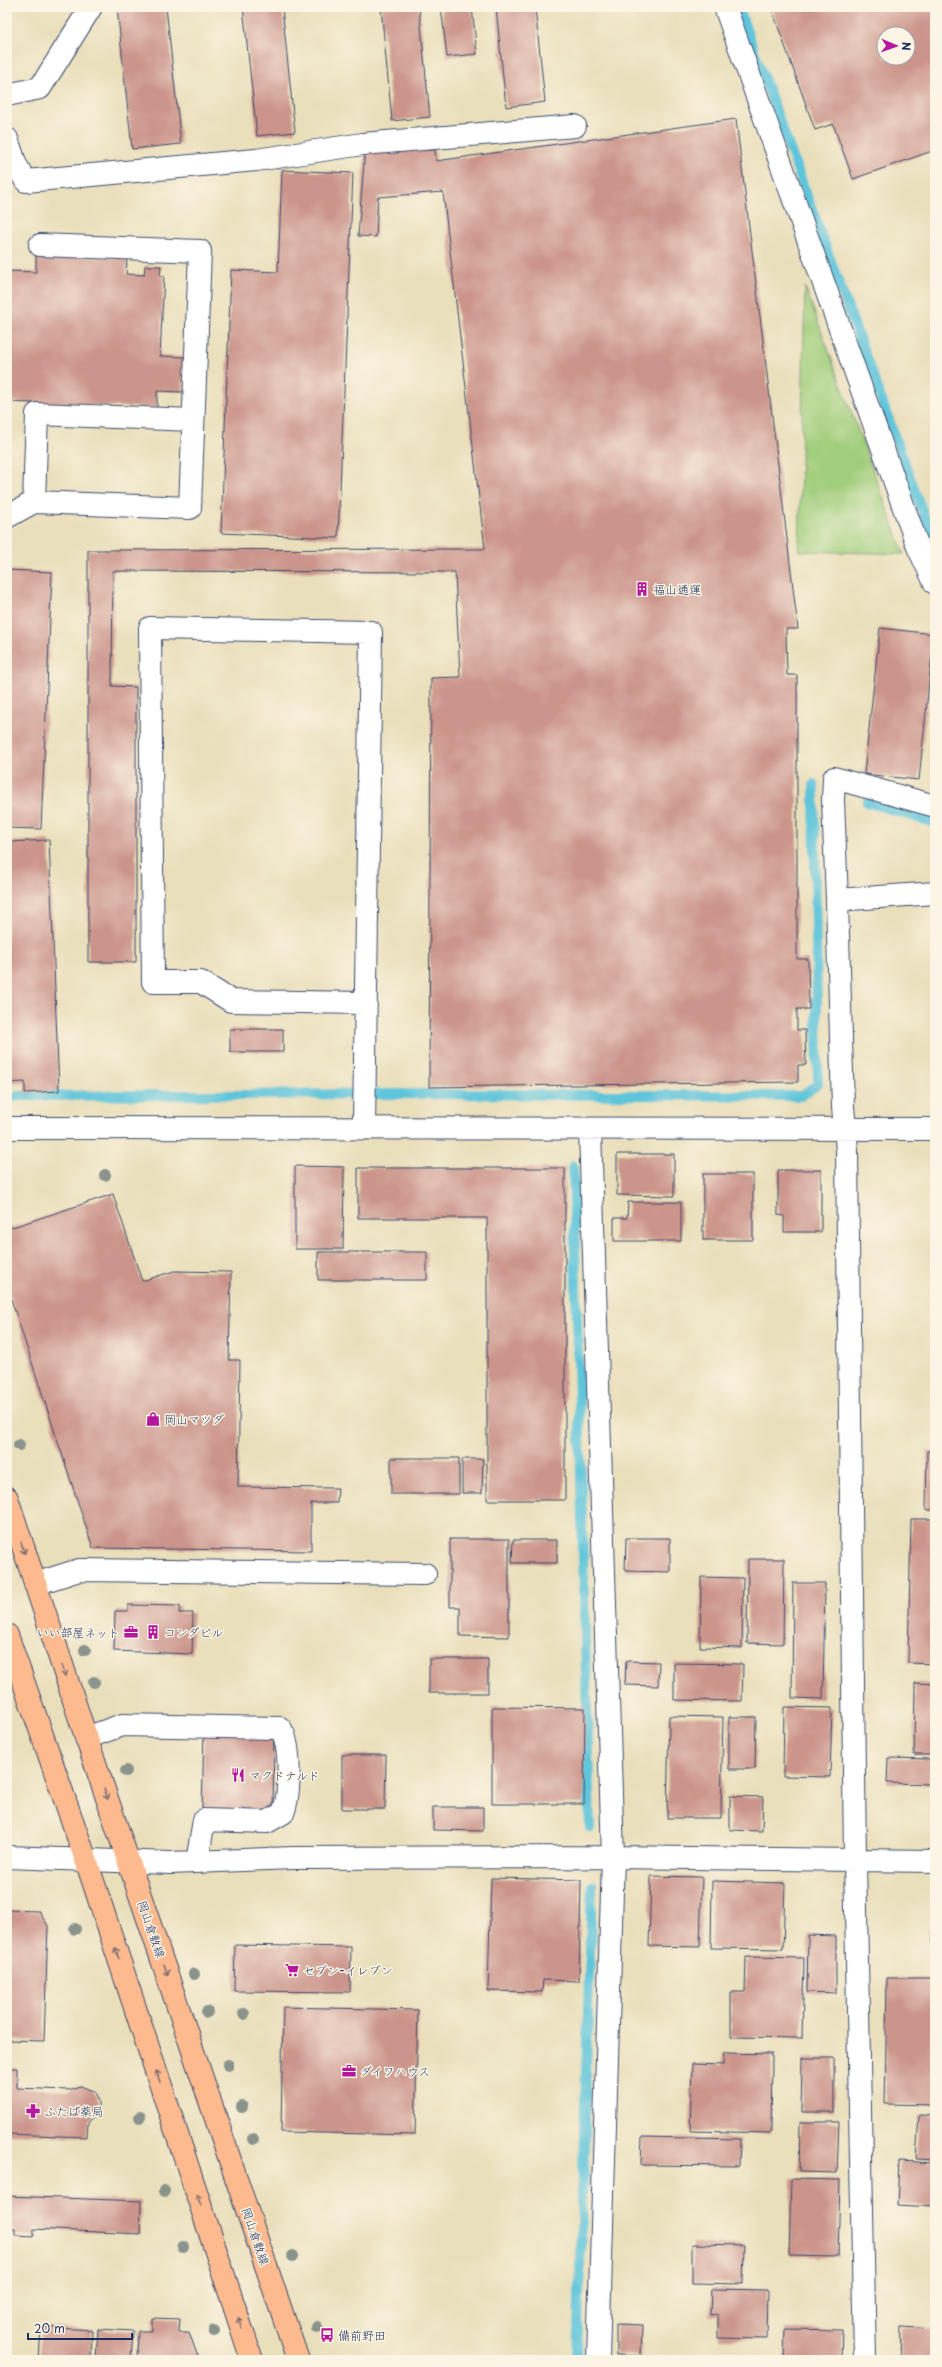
<svg xmlns="http://www.w3.org/2000/svg" width="942" height="2367" font-family="'Playpen Sans','Klee One',sans-serif">
	<rect width="100%" height="100%" fill="#fcf5e5"/>
	<filter id="ink" filterUnits="userSpaceOnUse"><feTurbulence type="fractalNoise" baseFrequency=".025" numOctaves="2"/><feDisplacementMap in="SourceGraphic" scale="8" xChannelSelector="R" yChannelSelector="G"/><feConvolveMatrix kernelMatrix="1 2 1 2 8 2 1 2 1" color-interpolation-filters="sRGB"/></filter>
	<filter id="wash" filterUnits="userSpaceOnUse"><feTurbulence type="fractalNoise" baseFrequency=".012" numOctaves="4" result="noise"/><feDisplacementMap in="SourceGraphic" scale="16" xChannelSelector="R" yChannelSelector="G"/><feGaussianBlur stdDeviation="0.9" result="paint"/><feColorMatrix in="noise" values="0 0 0 0 0 0 0 0 0 0 0 0 0 0 0 0 0 1.4 0 .05"/><feComposite in="paint" operator="in"/></filter>
	<g filter="url(#wash)">
		<rect width="100%" height="100%" fill="#eadfbb"/>
		<!-- green -->
		<path fill="#a1ce7c" stroke="#5e7e6d" d="M805 287 904 554 799 551Z"/>
		<g fill="none" stroke-linecap="round" stroke-linejoin="round">
			<!-- stream -->
			<path stroke="#5ec5db" stroke-width="10" d="M738 7 935 546
				M867 802 935 823
				M7 1092 12 1096 405 1094 801 1096 818 1084 814 784
				M573 1166 590 1828
				M577 2360 592 1885"/>
		</g>
		<g id="blocks">
			<!-- building -->
			<path fill="#cc958b" fill-rule="evenodd" d="M117 7H166L181 144 132 149Z
				M243 7H282L295 132 257 136Z
				M381 7H419L430 117 392 121Z
				M441 7H472L477 54 447 57Z
				M496 7H535L545 102 506 107Z
				M771 7H935V150L853 179 833 124 815 130ZM884 34H908V58H884Z
				M736 119 798 629H786L787 675H797V959H808L809 1009H797V1030H805L806 1065H798V1082L429 1087 431 678 460 677 455 572 113 571 112 686 136 687V962H88V550L485 549 443 192 378 197 376 237 358 236 365 150H435L436 161Z
				M282 170 353 173 338 538 221 533 231 270 278 272Z
				M36 255 127 258 126 274 144 275 145 266H161L160 276H164L160 356 185 357 183 392 157 391V408L7 402V271L36 272Z
				M7 570 52 572 41 829 7 828Z
				M880 628 934 634 919 780 864 774Z
				M49 840 59 1091 25 1093V1082L7 1083V842Z
				M230 1029H283V1052H230Z
				M617 1154H674V1196L617 1195Z
				M295 1166 344 1167 343 1249H295Z
				M358 1168H565V1500H487V1218H358Z
				M778 1170H821V1232H784V1216L778 1215Z
				M703 1174H753V1240H703Z
				M113 1194 142 1281 174 1271 231 1272 229 1360H240L238 1487 338 1488 337 1503H311V1551L93 1548 7 1287V1229Z
				M628 1202H681V1241H614V1218H627Z
				M318 1252H427V1280H318Z
				M927 1451H935V1510H926Z
				M391 1458H459V1494H391Z
				M462 1459H483L482 1493H462Z
				M911 1519H935V1664L908 1663Z
				M626 1538H670V1572L625 1571Z
				M450 1539H509V1637L460 1636V1607H450Z
				M513 1540H557V1563H512Z
				M748 1559H784L783 1644 747 1643Z
				M701 1577 743 1578 742 1648 700 1647Z
				M793 1583H825L823 1699 792 1698Z
				M128 1605 180 1606 179 1613H193L192 1654 114 1651 115 1611H128Z
				M429 1659H488V1693H429Z
				M626 1661 659 1662 658 1686 625 1685Z
				M674 1663 743 1664 742 1701 674 1700Z
				M915 1683 935 1684V1755H914Z
				M492 1707 585 1708 584 1804H492Z
				M784 1707 832 1708 830 1777 783 1776Z
				M669 1716 723 1717 721 1818H667Z
				M729 1717H756L755 1769H729Z
				M204 1731 274 1733 273 1811 202 1810Z
				M342 1755H386L385 1809H342Z
				M888 1758 930 1759 929 1784 887 1783Z
				M730 1796 763 1797 762 1831 730 1830Z
				M433 1807H483V1831L433 1830Z
				M651 1876 702 1877 700 1947 649 1946Z
				M934 1876 935 2105 885 2104 887 1978H932Z
				M491 1878 581 1880 579 1981 543 1980 542 1992 488 1991Z
				M712 1881 785 1883 783 1949 711 1948Z
				M7 1910 39 1911 48 1926 44 2041 7 2040Z
				M808 1935 836 1936V1993L807 1992Z
				M235 1945 351 1947 350 1992 234 1991Z
				M746 1957 804 1958 802 2038 731 2037V1992H745Z
				M283 2007 418 2010 415 2135 281 2132Z
				M724 2053 772 2054 771 2133 690 2131 692 2064 723 2065Z
				M802 2058H834V2112H801Z
				M7 2068H17V2088L68 2090 81 2086 95 2092 99 2101V2109L88 2123 87 2137 7 2134Z
				M919 2115 935 2116V2160L916 2159Z
				M800 2122H839L837 2173 799 2172Z
				M642 2137 740 2139 739 2166 641 2165Z
				M899 2161 935 2163V2207L897 2205Z
				M791 2179 840 2180 838 2257 789 2256Z
				M7 2196 141 2201 140 2234 34 2229V2236L15 2235V2229L7 2228Z
				M692 2244 744 2245 743 2284 692 2283Z
				M711 2289 767 2290 766 2339 718 2338V2314L710 2315Z
				M152 2318 180 2319 179 2332H189L199 2360H137L138 2331H152Z
				M616 2324 642 2325 641 2356 616 2355Z
				M41 2327 92 2330 91 2360H39Z
				M901 2327 935 2329V2360H900Z
				M98 2329 133 2331 131 2360H96Z
				M785 2329 842 2330 841 2360H784Z"/>
		</g>
	</g>
	<g filter="url(#ink)">
		<use href="#blocks" fill-opacity="0" stroke="#3a496c" stroke-width="1"/>
		<g fill="none" stroke-linecap="round" stroke-linejoin="round">
			<defs>
				<path id="minor" d="M725 7 918 547 935 583
					M7 95 40 88 91 7
					M7 139 16 165 26 181 256 160 363 144 575 126
					M34 502 37 414 193 420
					M7 517 34 502 190 508 200 251 40 245
					M837 900 833 800 834 778 935 806
					M7 1128 935 1129
					M364 1129 371 632 150 628 153 982H201L231 1001 365 1003
					M590 1130 613 1857 598 2360
					M35 1584 79 1570 425 1574
					M86 1738 122 1725 280 1728C292 1742 290 1796 283 1813L267 1822 204 1820 197 1862
					M7 1857 170 1863 293 1858 613 1857 935 1861
					M865 2360 855 1860 847 1150 843 1107 837 900 935 893"/>
				<path id="major" d="M7 1498 79 1716 298 2360
					M7 1635 86 1860 252 2360"/>
			</defs>
			<!-- minor casing -->
			<use href="#minor" stroke="#3a496c" stroke-width="24"/>
			<!-- major casing -->
			<use href="#major" stroke="#3a496c" stroke-width="24"/>
			<!-- minor -->
			<use href="#minor" stroke="#fff" stroke-width="22"/>
			<!-- major -->
			<use href="#major" stroke="#fcba8e" stroke-width="22"/>
		</g>
		<!-- trees -->
		<g fill="#8a948c">
			<circle cx="105" cy="1175" r="6"/>
			<circle cx="19" cy="1445" r="6"/>
			<circle cx="85" cy="1650" r="6"/>
			<circle cx="94" cy="1682" r="6"/>
			<circle cx="126" cy="1771" r="6"/>
			<circle cx="75" cy="1929" r="6"/>
			<circle cx="194" cy="1974" r="6"/>
			<circle cx="207" cy="2012" r="6"/>
			<circle cx="244" cy="2014" r="6"/>
			<circle cx="228" cy="2065" r="6"/>
			<circle cx="242" cy="2107" r="6"/>
			<circle cx="140" cy="2117" r="6"/>
			<circle cx="253" cy="2139" r="6"/>
			<circle cx="164" cy="2191" r="6"/>
			<circle cx="183" cy="2247" r="6"/>
			<circle cx="293" cy="2256" r="6"/>
			<circle cx="317" cy="2327" r="6"/>
			<circle cx="214" cy="2331" r="6"/>
		</g>
		<!-- one-way arrows -->
		<defs><path id="oneway-shaft" d="M-6 0H5M1.5-3L5.5 0L1.5 3" fill="none" stroke-width="1.6" stroke-linecap="round" stroke-linejoin="round"/></defs>
		<g stroke="#806e74">
			<use href="#oneway-shaft" transform="translate(23 1548) rotate(72)"/>
			<use href="#oneway-shaft" transform="translate(64 1671) rotate(72)"/>
			<use href="#oneway-shaft" transform="translate(106 1794) rotate(71)"/>
			<use href="#oneway-shaft" transform="translate(117 1953) rotate(-108)"/>
			<use href="#oneway-shaft" transform="translate(166 1970) rotate(71)"/>
			<use href="#oneway-shaft" transform="translate(158 2076) rotate(-108)"/>
			<use href="#oneway-shaft" transform="translate(199 2200) rotate(-108)"/>
			<use href="#oneway-shaft" transform="translate(240 2323) rotate(-108)"/>
		</g>
	</g>
	<!-- icons -->
	<defs>
		<symbol id="building-bare" viewBox="-9 -9 18 18"><path d="M-4-6H4V6H1V3H-1V6H-4ZM-2.5-4.3h1.7v1.8h-1.7ZM.8-4.3h1.7v1.8H.8ZM-2.5-1h1.7V.8h-1.7ZM.8-1h1.7V.8H.8Z" fill="#b5179e" stroke="#fcf5e5" stroke-width="2.5" paint-order="stroke"/></symbol>
		<symbol id="shop-bare" viewBox="-9 -9 18 18"><path d="M-5-2.5h2.3a2.7 3.5 0 0 1 5.4 0H5L5.5 6h-11ZM-1.5-2.5h3a1.5 2.3 0 0 0-3 0Z" fill="#b5179e" stroke="#fcf5e5" stroke-width="2.5" paint-order="stroke"/></symbol>
		<symbol id="office-bare" viewBox="-9 -9 18 18"><path d="M-6-3h4V-5.5h4V-3h4V5H-6ZM-1-4.5V-3h2v-1.5ZM-6 0V1H6V0Z" fill="#b5179e" stroke="#fcf5e5" stroke-width="2.5" paint-order="stroke"/></symbol>
		<symbol id="restaurant-bare" viewBox="-9 -9 18 18"><path d="M-5-6h1v4h1v-4h1v4h1v-4h1v5L-1.5 .5V6h-2V.5L-5-1ZM5-6V6H3V1.5H1.5Q1.5-4 5-6Z" fill="#b5179e" stroke="#fcf5e5" stroke-width="2.5" paint-order="stroke"/></symbol>
		<symbol id="supermarket-bare" viewBox="-9 -9 18 18"><path d="M-6-5.5h2.5l.6 2H6L4.5 2H-2.5L-4.4-4H-6ZM-1.5 3.2a1.3 1.3 0 1 0 .1 0ZM3 3.2a1.3 1.3 0 1 0 .1 0Z" fill="#b5179e" stroke="#fcf5e5" stroke-width="2.5" paint-order="stroke"/></symbol>
		<symbol id="pharmacy-bare" viewBox="-9 -9 18 18"><path d="M-2-6h4v4h4v4h-4v4h-4v-4h-4v-4h4Z" fill="#b5179e" stroke="#fcf5e5" stroke-width="2.5" paint-order="stroke"/></symbol>
		<symbol id="bus-bare" viewBox="-9 -9 18 18"><path d="M-5-6H5V4H4V6H2V4H-2V6H-4V4H-5ZM-3.5-4V0h7V-4ZM-3.5 1.2v1.5H-2V1.2ZM2 1.2v1.5H3.5V1.2Z" fill="#b5179e" stroke="#fcf5e5" stroke-width="2.5" paint-order="stroke"/></symbol>
	</defs>
	<g fill-rule="evenodd">
		<use href="#building-bare" x="632" y="579" width="20" height="20"/>
		<use href="#shop-bare" x="143" y="1409" width="20" height="20"/>
		<use href="#office-bare" x="121" y="1622" width="20" height="20"/>
		<use href="#building-bare" x="143" y="1622" width="20" height="20"/>
		<use href="#restaurant-bare" x="228" y="1765" width="20" height="20"/>
		<use href="#supermarket-bare" x="282" y="1960" width="20" height="20"/>
		<use href="#office-bare" x="339" y="2061" width="20" height="20"/>
		<use href="#pharmacy-bare" x="23" y="2101" width="20" height="20"/>
		<use href="#bus-bare" x="317" y="2325" width="20" height="20"/>
	</g>
	<g text-anchor="middle" dominant-baseline="central" stroke-width="3" stroke-linejoin="round" paint-order="stroke">
		<!-- poi labels -->
		<g font-size="12" fill="#1b2f5e" stroke="#fcf5e5" text-anchor="start">
			<text x="653" y="589">福山通運</text>
			<text x="164" y="1419">岡山マツダ</text>
			<text x="120" y="1632" text-anchor="end">いい部屋ネット</text>
			<text x="164" y="1632">コンダビル</text>
			<text x="249" y="1775">マクドナルド</text>
			<text x="303" y="1970">セブン-イレブン</text>
			<text x="360" y="2071">ダイワハウス</text>
			<text x="44" y="2111">ふたば薬局</text>
			<text x="338" y="2335">備前野田</text>
		</g>
		<!-- street labels -->
		<g font-size="12" fill="#1b2f5e" stroke="#fcf5e5">
			<text transform="translate(152 1929) rotate(71)">岡山倉敷線</text>
			<text transform="translate(256 2236) rotate(71)">岡山倉敷線</text>
		</g>
	</g>
	<!-- margin -->
	<rect width="942" height="2367" fill="none" stroke="#fcf5e5" stroke-width="24"/>
	<!-- north arrow -->
	<g transform="translate(896 46) rotate(92)"><circle r="19" fill="#fcf5e5" stroke="#a2a6af"/>
	<path d="M0-3L7 15L0 10L-7 15Z" fill="#b5179e"/>
	<text y="-6" font-size="11" font-weight="bold" text-anchor="middle" fill="#1b2f5e">N</text>
	</g>
	<!-- scale -->
	<path d="M28 2333v6h104v-6" fill="none" stroke="#1b2f5e" stroke-width="2"/>
	<text x="34" y="2333" font-size="12" fill="#1b2f5e" stroke="#fcf5e5" stroke-width="3" paint-order="stroke">20 m</text>
</svg>
